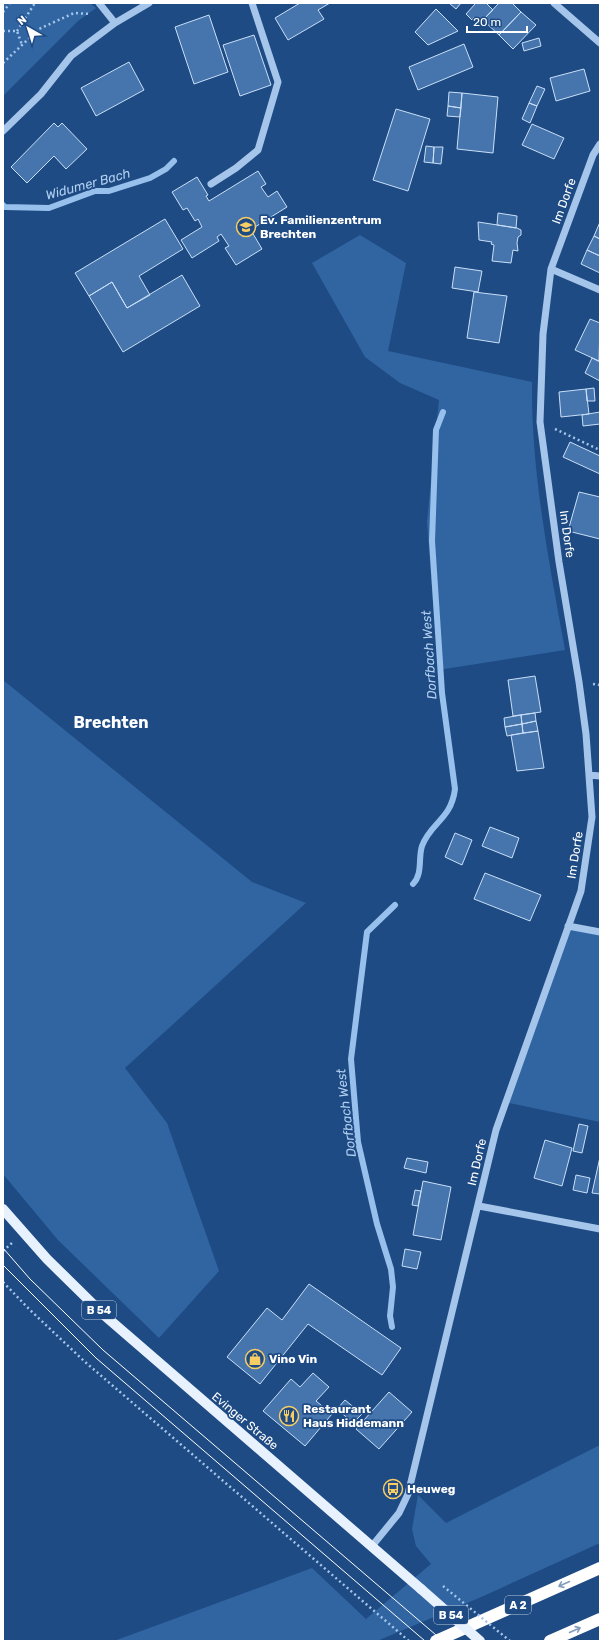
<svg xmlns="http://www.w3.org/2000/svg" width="603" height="1644" font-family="Rubik,sans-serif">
	<rect width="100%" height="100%" fill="#1e4b84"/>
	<!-- green -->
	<path fill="#3165a2" d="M3 3H90L96 8 78 21 3 96Z
		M360 235 406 263 388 351 532 382C531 472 549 562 565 650L438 670 427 522 439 400 400 383 365 357 312 263Z
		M3 680 252 882 306 903 125 1068 167 1123 219 1271 159 1338 58 1240 3 1174Z
		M568 926 600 934V1122L505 1102Z
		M600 1445V1543L479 1598 377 1641H114L312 1568 366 1619 431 1564 416 1546 412 1529 418 1495 446 1523Z"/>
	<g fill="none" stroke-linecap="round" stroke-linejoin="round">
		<!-- stream -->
		<path stroke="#98c0ec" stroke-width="6" d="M3 205 5 207 49 208 95 191H109L150 178 166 169 174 161
			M413 884C423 874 418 858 422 846 431 822 451 820 455 789L442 693 432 541 436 430 443 412
			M392 1327 390 1316 393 1287 391 1269 377 1224 358 1142 351 1059 367 932 395 905"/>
	</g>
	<!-- building -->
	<path fill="#4675ad" stroke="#c9dff7" d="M300 3H330L318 10 324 19 288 40 275 18Z
		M449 3H461L456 9Z
		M476 3H486L493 10 480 23 474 17 472 20 466 14Z
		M499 3H512L521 12 499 35 483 20Z
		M436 9 458 31 428 45 415 32Z
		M521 12 536 25 513 49 499 35Z
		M209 15 228 72 194 84 175 27Z
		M254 35 271 85 240 96 223 45Z
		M539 38 541 46 524 51 522 43Z
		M464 44 473 67 418 90 409 67Z
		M129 62 144 90 96 116 81 88Z
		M584 69 590 91 556 101 550 78Z
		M537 86 545 89 537 106 529 103Z
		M449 92 462 93 461 108 448 106Z
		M462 93 498 97 493 153 457 149Z
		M529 103 537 106 530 123 522 119Z
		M448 106 461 108 460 117 447 116Z
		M396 109 430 119 408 191 373 180Z
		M54 123 58 127 62 123 87 149 66 169 54 156 27 183 11 167Z
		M532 124 564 138 554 159 522 145Z
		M426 146 434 147 433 163 424 162Z
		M434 147H443L441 164 433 163Z
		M258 171 266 184 261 187 268 197 277 191 287 207 247 232 248 234 252 232 262 249 236 265 225 248 229 246 221 234 217 237 219 241 192 258 181 240 202 227 198 219 195 221 187 208 183 210 172 192 197 177 208 195 206 196 209 201Z
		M498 213 517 216 516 228 497 225Z
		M165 219 183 249 139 276 150 295 127 308 112 282 89 296 75 273Z
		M478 222 517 228 521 230V235L518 237 517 243 518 251 513 250 511 263 492 261 494 245 491 244 492 242 479 240Z
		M600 222V239L594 236Z
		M594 236 600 239V256L587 250Z
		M587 250 600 256V273L581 264Z
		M455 267 482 271 478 292 452 288Z
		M182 275 200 306 123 352 89 296 112 282 127 308Z
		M474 292 507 296 499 343 467 338Z
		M590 319 600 323 599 361 575 350Z
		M592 358 600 362V381L585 373Z
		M594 388 595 401H587L586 389Z
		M586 389 589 414 561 417 559 392Z
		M600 412V424L583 426 582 415Z
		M570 442 600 456V474L563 457Z
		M579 492 600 497V539L568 531Z
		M535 676 541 712 513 716 508 680Z
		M535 713 536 721 522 724 521 715Z
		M521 715 522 724 505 727 504 718Z
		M536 721 538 731 523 733 522 724Z
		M522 724 523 733 507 736 505 727Z
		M538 731 544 768 517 771 511 735Z
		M490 827 519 838 512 858 482 846Z
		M455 833 472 840 462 865 445 857Z
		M485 873 541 895 530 921 474 899Z
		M579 1124 588 1126 582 1153 573 1151Z
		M545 1140 572 1148 562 1186 534 1178Z
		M600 1157V1194L592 1193Z
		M407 1158 428 1162 426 1173 404 1168Z
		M576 1175 590 1178 587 1193 573 1190Z
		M423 1181 451 1187 441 1240 413 1235Z
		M415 1190 421 1191 418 1206 412 1205Z
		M405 1249 421 1252 417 1269 402 1266Z
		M309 1284 401 1348 382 1375 308 1324 260 1384 227 1357 267 1308 282 1320Z
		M313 1373 329 1387 316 1401 332 1414 305 1446 263 1411 291 1379 300 1387Z
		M389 1392 412 1412 379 1449 356 1429Z
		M345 1400 362 1414 353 1423 337 1409Z"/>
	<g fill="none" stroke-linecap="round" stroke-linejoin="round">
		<!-- path -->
		<path stroke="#a5c5ea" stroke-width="2.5" stroke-dasharray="2 3" stroke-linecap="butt" d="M3 12 10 3
			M3 31H17L22 45
			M17 31 35 3
			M3 63 39 29 74 13 91 14
			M555 429 600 450
			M593 684 600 685
			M3 1251 13 1242
			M3 1282 30 1310 84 1361 409 1641"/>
		<!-- minor -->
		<path stroke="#a5c5ea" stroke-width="7" d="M99 3 115 23
			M554 3 600 43
			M3 131 41 94 71 56 115 23 149 3
			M211 184 236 168 258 150 278 82 252 3
			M551 269 600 290
			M589 775 600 776
			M568 926 600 932
			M479 1206 600 1229
			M372 1546 399 1513 408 1494 496 1130 581 891 592 817 586 734 579 682 559 562 540 422 543 334 551 269 593 155 600 144"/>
		<!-- major -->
		<path stroke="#e8f1fe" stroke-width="10" d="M3 1209 47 1259 104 1315 421 1589"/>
		<!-- highway -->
		<path stroke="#fff" stroke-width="12" d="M436 1641 600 1568
			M550 1641 600 1619"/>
		<!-- tram -->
		<path stroke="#fff" stroke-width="1" d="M3 1248 30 1279 103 1350 443 1641
			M3 1265 96 1358 425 1641"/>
		<!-- path-bridge -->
		<path stroke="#a5c5ea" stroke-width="2.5" stroke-dasharray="2 3" stroke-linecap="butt" d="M443 1586 510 1641"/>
		<!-- major-bridge -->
		<path stroke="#e8f1fe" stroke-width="10" d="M421 1589 480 1641"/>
	</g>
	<!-- one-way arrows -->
	<defs><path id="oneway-shaft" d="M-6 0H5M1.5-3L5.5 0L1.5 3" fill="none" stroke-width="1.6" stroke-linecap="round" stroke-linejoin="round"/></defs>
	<g stroke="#839cbb">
		<use href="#oneway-shaft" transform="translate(564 1584) rotate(156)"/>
		<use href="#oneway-shaft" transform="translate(575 1630) rotate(-24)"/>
	</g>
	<!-- icons -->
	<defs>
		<symbol id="school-ring" viewBox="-11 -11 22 22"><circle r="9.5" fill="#1e4b84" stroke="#f9cd63" stroke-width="1.5"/><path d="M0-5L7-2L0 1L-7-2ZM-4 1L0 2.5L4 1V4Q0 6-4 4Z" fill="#f9cd63"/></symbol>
		<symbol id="shop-ring" viewBox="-11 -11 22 22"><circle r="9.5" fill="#1e4b84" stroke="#f9cd63" stroke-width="1.5"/><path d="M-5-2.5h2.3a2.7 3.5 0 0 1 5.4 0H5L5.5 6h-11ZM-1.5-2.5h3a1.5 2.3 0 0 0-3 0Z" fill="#f9cd63"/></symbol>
		<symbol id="restaurant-ring" viewBox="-11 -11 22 22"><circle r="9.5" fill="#1e4b84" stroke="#f9cd63" stroke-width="1.5"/><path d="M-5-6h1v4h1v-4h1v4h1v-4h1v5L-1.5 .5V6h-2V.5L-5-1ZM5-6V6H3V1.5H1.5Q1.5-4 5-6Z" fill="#f9cd63"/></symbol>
		<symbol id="bus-ring" viewBox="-11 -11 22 22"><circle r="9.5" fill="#1e4b84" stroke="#f9cd63" stroke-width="1.5"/><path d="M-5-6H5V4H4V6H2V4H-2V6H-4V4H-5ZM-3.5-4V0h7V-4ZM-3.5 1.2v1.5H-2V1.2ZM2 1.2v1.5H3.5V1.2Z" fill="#f9cd63"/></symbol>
	</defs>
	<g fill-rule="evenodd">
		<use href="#school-ring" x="235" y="216" width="22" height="22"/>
		<use href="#shop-ring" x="244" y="1348" width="22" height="22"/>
		<use href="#restaurant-ring" x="278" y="1405" width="22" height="22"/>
		<use href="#bus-ring" x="382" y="1478" width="22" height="22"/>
	</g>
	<g text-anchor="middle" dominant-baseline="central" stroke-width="3.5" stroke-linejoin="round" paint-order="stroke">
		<!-- shield labels -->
		<g fill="#1e4b84" stroke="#bcc9da" stroke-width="1">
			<rect x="82" y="1301" width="34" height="18" rx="3"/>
			<rect x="505" y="1596" width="26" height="18" rx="3"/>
			<rect x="434" y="1606" width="34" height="18" rx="3"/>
		</g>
		<g font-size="11" font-weight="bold" fill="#fff">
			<text x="99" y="1310">B 54</text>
			<text x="518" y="1605">A 2</text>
			<text x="451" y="1615">B 54</text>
		</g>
		<!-- street labels -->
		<g font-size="12" fill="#fff" stroke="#1e4b84">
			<text transform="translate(564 201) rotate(-70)">Im Dorfe</text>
			<text transform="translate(567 534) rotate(82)">Im Dorfe</text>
			<text transform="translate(575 855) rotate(-81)">Im Dorfe</text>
			<text transform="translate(477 1162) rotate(-77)">Im Dorfe</text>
			<text transform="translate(245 1421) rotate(40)">Evinger Straße</text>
		</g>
		<!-- poi labels -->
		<g font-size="12" font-weight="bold" fill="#fff" stroke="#1e4b84" text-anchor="start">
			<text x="260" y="220">Ev. Familienzentrum<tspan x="260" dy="14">Brechten</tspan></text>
			<text x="269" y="1359">Vino Vin</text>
			<text x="303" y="1409">Restaurant<tspan x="303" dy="14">Haus Hiddemann</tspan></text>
			<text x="407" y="1489">Heuweg</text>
		</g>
		<!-- water labels -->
		<g font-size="13" font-style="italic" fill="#b0cff1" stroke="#1e4b84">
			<text transform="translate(88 184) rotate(-15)">Widumer Bach</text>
			<text transform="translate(429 655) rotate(-94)">Dorfbach West</text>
			<text transform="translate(346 1113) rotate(-97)">Dorfbach West</text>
		</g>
		<!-- district labels -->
		<g font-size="16" font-weight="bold" fill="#fff" stroke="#1e4b84">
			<text x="111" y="722">Brechten</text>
		</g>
	</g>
	<!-- border -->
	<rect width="603" height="1644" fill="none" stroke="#ffffff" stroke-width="8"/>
	<!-- north arrow -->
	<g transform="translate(28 28) rotate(321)" stroke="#1e4b84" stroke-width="3" paint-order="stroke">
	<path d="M0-3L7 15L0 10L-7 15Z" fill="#ffffff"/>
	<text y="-6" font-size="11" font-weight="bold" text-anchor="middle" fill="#ffffff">N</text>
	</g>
	<!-- scale -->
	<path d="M467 26v6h60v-6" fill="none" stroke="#ffffff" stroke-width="2"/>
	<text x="473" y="26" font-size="12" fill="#ffffff" stroke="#1e4b84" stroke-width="3" paint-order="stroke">20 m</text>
</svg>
